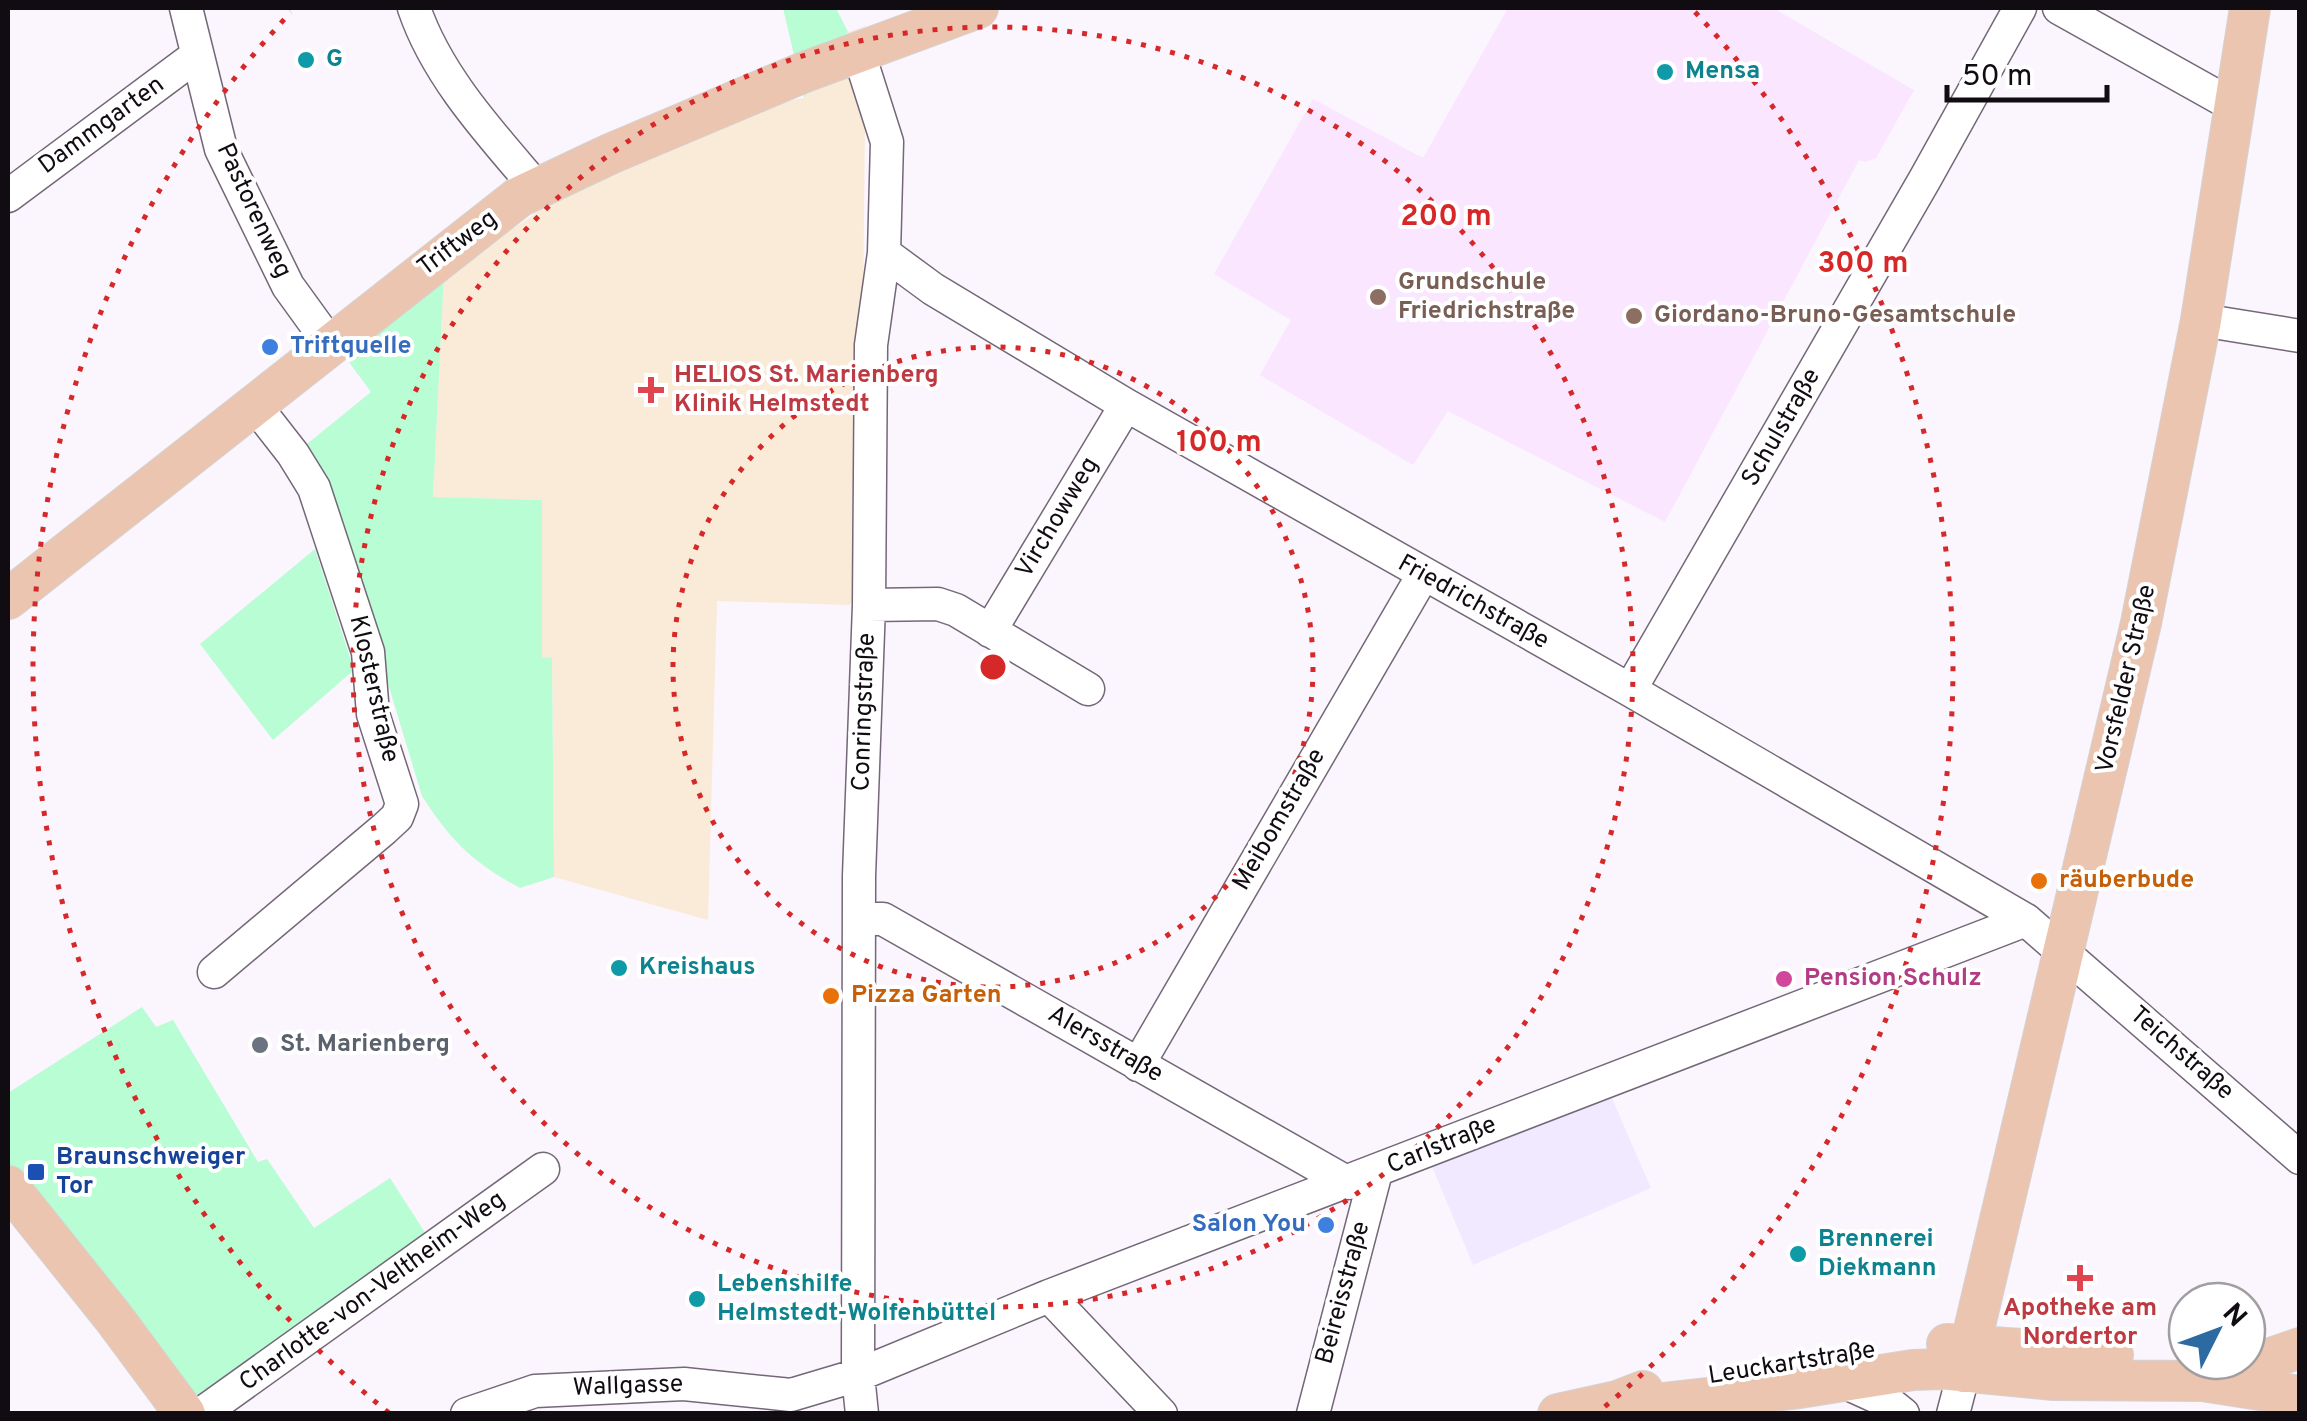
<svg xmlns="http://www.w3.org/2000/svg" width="2307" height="1421" font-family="Overpass,sans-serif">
	<rect width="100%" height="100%" fill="#fbf5fd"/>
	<!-- built -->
	<path fill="#fae6ff" d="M1508 8H1773L1914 90 1876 158 1865 162 1859 160 1665 522 1448 411 1413 465 1260 375 1291 320 1214 274 1313 99 1423 158Z"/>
	<!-- industrial -->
	<path fill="#f1e9ff" d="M1610 1094 1651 1188 1473 1265 1431 1164Z"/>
	<!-- medical -->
	<path fill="#faebd8" d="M866 26 860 597 849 605 717 601 708 920 554 877 552 659 542 657 541 500 433 497 444 272 531 217 554 197 780 102 804 98 848 32Z"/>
	<!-- green -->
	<path fill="#b8fdd3" d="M783 8H836L848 32 804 98Z
		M444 272 433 497 542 500V657L552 658 554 877 520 888C472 862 451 841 422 796L343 535 302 448 371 392 340 350Z
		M315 549 354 670 273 740 200 644Z
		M142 1007 156 1027 173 1020 258 1162 267 1159 314 1228 390 1178 433 1245 198 1407 8 1168V1093Z"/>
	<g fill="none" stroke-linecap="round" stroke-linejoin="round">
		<defs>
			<path id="minor" d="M186 8 221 149 288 286 330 344
				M414 8C437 76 490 133 536 187
				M2059 8 2236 107
				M859 54 887 142 884 253 871 345 869 605 859 876 858 1375 862 1414
				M8 196 196 56
				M884 253 933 289 1126 405 1630 690 2026 920 2300 1158
				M2201 320 2300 336
				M869 605 938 604 956 610 1088 689
				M990 631 1126 405
				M1630 690 1925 179 2020 8
				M859 919H883L1348 1183
				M214 972 384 829 397 817 402 804 373 714 368 652 314 488 293 454 254 404
				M1138 1065 1423 575
				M1049 1296 1161 1414
				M1844 1382 1888 1402 1903 1414
				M201 1414 543 1169
				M467 1414 535 1391 684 1384 791 1395 858 1375 1049 1296 2026 920
				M1313 1414 1376 1172
				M1953 1414 1964 1372"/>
			<path id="major" d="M8 599 519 197 610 154 802 73 978 8
				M8 1186 113 1317 185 1414
				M1947 1344 2113 1355
				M2259 1362 2300 1348
				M1964 1372 2141 623 2201 320 2250 8
				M1617 1401 1653 1404 1799 1388 1913 1370 1940 1369 2054 1380 2202 1381 2300 1396
				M1558 1414 1617 1401 1643 1391"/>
		</defs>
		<!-- minor casing -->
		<use href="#minor" stroke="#746778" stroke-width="35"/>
		<!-- major casing -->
		<use href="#major" stroke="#d4d3d4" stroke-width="42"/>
		<!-- minor -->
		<use href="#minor" stroke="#fff" stroke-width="32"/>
		<!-- major -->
		<use href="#major" stroke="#ebc5af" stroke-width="40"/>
	</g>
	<!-- distance rings -->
	<g fill="none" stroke="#d62828" stroke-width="5" stroke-dasharray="5 10">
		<circle cx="993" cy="667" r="320"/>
		<circle cx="993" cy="667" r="640"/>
		<path d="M389 1413A960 960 0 0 1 291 12M1695 12A960 960 0 0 1 1597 1413"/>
	</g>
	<!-- markers -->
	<g fill="#0f9aa8" stroke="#fff" stroke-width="4">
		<circle cx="306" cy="60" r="10"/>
		<circle cx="1665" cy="72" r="10"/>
		<circle cx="619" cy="968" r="10"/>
		<circle cx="1798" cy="1254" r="10"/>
		<circle cx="697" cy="1299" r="10"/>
	</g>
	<g fill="#8d6e63" stroke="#fff" stroke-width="4">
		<circle cx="1378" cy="297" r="10"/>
		<circle cx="1634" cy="316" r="10"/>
	</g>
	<g fill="#3f7fe0" stroke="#fff" stroke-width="4">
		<circle cx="270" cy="347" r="10"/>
		<circle cx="1326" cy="1225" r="10"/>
	</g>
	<g fill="#e0444e" stroke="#fff" stroke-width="4">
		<path d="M646 375h10v10h10v10h-10v10h-10v-10h-10v-10h10z"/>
		<path d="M2075 1263h10v10h10v10h-10v10h-10v-10h-10v-10h10z"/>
	</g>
	<g fill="#e8710a" stroke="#fff" stroke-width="4">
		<circle cx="2039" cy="881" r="10"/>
		<circle cx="831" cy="996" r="10"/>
	</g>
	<circle fill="#d1479c" stroke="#fff" stroke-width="4" cx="1784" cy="979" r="10"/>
	<circle fill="#6b7280" stroke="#fff" stroke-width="4" cx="260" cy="1045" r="10"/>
	<rect fill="#1a4fb4" stroke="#fff" stroke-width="4" x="26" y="1162" width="20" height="20" rx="5"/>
	<g text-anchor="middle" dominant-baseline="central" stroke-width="8" stroke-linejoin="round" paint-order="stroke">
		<!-- culture labels -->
		<g font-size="25" font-weight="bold" fill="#0d838f" stroke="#fff" text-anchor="start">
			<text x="326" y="60">G</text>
			<text x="1685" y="72">Mensa</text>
			<text x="639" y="968">Kreishaus</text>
			<text x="1818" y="1240">Brennerei<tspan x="1818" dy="29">Diekmann</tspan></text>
			<text x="717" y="1285">Lebenshilfe<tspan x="717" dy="29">Helmstedt-Wolfenbüttel</tspan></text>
		</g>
		<!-- street labels -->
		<g font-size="25" fill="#110c12" stroke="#fff">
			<text transform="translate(102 126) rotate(-36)">Dammgarten</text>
			<text transform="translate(253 211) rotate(65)">Pastorenweg</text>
			<text transform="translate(458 244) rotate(-37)">Triftweg</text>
			<text transform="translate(1782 428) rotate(-60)">Schulstraße</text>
			<text transform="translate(1058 518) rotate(-59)">Virchowweg</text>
			<text transform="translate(1473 603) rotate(29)">Friedrichstraße</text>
			<text transform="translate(2127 679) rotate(-77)">Vorsfelder Straße</text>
			<text transform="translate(373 689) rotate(77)">Klosterstraße</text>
			<text transform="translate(865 712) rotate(-88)">Conringstraße</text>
			<text transform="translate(1280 820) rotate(-60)">Meibomstraße</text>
			<text transform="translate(1105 1045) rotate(30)">Alersstraße</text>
			<text transform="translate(2181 1054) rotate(41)">Teichstraße</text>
			<text transform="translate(1442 1146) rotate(-22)">Carlstraße</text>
			<text transform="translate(373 1292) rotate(-36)">Charlotte-von-Veltheim-Weg</text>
			<text transform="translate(1344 1293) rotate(-75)">Beireisstraße</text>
			<text transform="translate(1792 1364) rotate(-9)">Leuckartstraße</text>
			<text transform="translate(628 1387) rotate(-2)">Wallgasse</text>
		</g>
		<!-- education labels -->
		<g font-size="25" font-weight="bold" fill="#785e54" stroke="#fff" text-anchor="start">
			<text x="1398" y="283">Grundschule<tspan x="1398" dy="29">Friedrichstraße</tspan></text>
			<text x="1654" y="316">Giordano-Bruno-Gesamtschule</text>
		</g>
		<!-- shop labels -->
		<g font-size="25" font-weight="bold" fill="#366cbe" stroke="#fff" text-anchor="start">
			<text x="290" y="347">Triftquelle</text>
			<text x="1306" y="1225" text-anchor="end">Salon You</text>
		</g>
		<!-- health labels -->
		<g font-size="25" font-weight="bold" fill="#be3a42" stroke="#fff" text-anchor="start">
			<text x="674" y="376">HELIOS St. Marienberg<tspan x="674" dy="29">Klinik Helmstedt</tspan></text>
			<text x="2080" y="1309" text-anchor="middle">Apotheke am<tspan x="2080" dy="29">Nordertor</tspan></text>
		</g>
		<!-- food labels -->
		<g font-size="25" font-weight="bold" fill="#c56008" stroke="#fff" text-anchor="start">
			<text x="2059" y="881">räuberbude</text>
			<text x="851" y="996">Pizza Garten</text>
		</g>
		<!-- hotel labels -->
		<g font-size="25" font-weight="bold" fill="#b23c85" stroke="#fff" text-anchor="start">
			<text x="1804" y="979">Pension Schulz</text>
		</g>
		<!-- worship labels -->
		<g font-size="25" font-weight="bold" fill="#5b616d" stroke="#fff" text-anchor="start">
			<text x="280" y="1045">St. Marienberg</text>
		</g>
		<!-- transit labels -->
		<g font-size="25" font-weight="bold" fill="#164399" stroke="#fff" text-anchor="start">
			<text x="56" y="1158">Braunschweiger<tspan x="56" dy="29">Tor</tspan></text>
		</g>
	</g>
	<circle cx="993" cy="667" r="15" fill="#d62828" stroke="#fff" stroke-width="5"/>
	<g font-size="30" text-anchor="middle" font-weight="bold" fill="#d62828" stroke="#fff" stroke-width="8" stroke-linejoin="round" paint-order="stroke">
		<text x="1446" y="225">200 m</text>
		<text x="1863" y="272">300 m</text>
		<text x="1219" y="451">100 m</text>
	</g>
	<!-- border -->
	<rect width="2307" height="1421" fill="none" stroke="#110c12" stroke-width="20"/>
	<!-- north arrow -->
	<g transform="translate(2217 1331) rotate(48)"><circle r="48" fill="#ffffff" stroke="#a09ea0" stroke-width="2.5"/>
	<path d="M0-8L18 38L0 25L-18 38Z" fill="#2c6aa1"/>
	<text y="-15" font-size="28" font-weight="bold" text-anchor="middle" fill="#110c12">N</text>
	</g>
	<!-- scale -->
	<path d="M1947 85v15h160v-15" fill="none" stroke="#110c12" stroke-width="5"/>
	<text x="1962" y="85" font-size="30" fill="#110c12" stroke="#ffffff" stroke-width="8" paint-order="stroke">50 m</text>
</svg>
